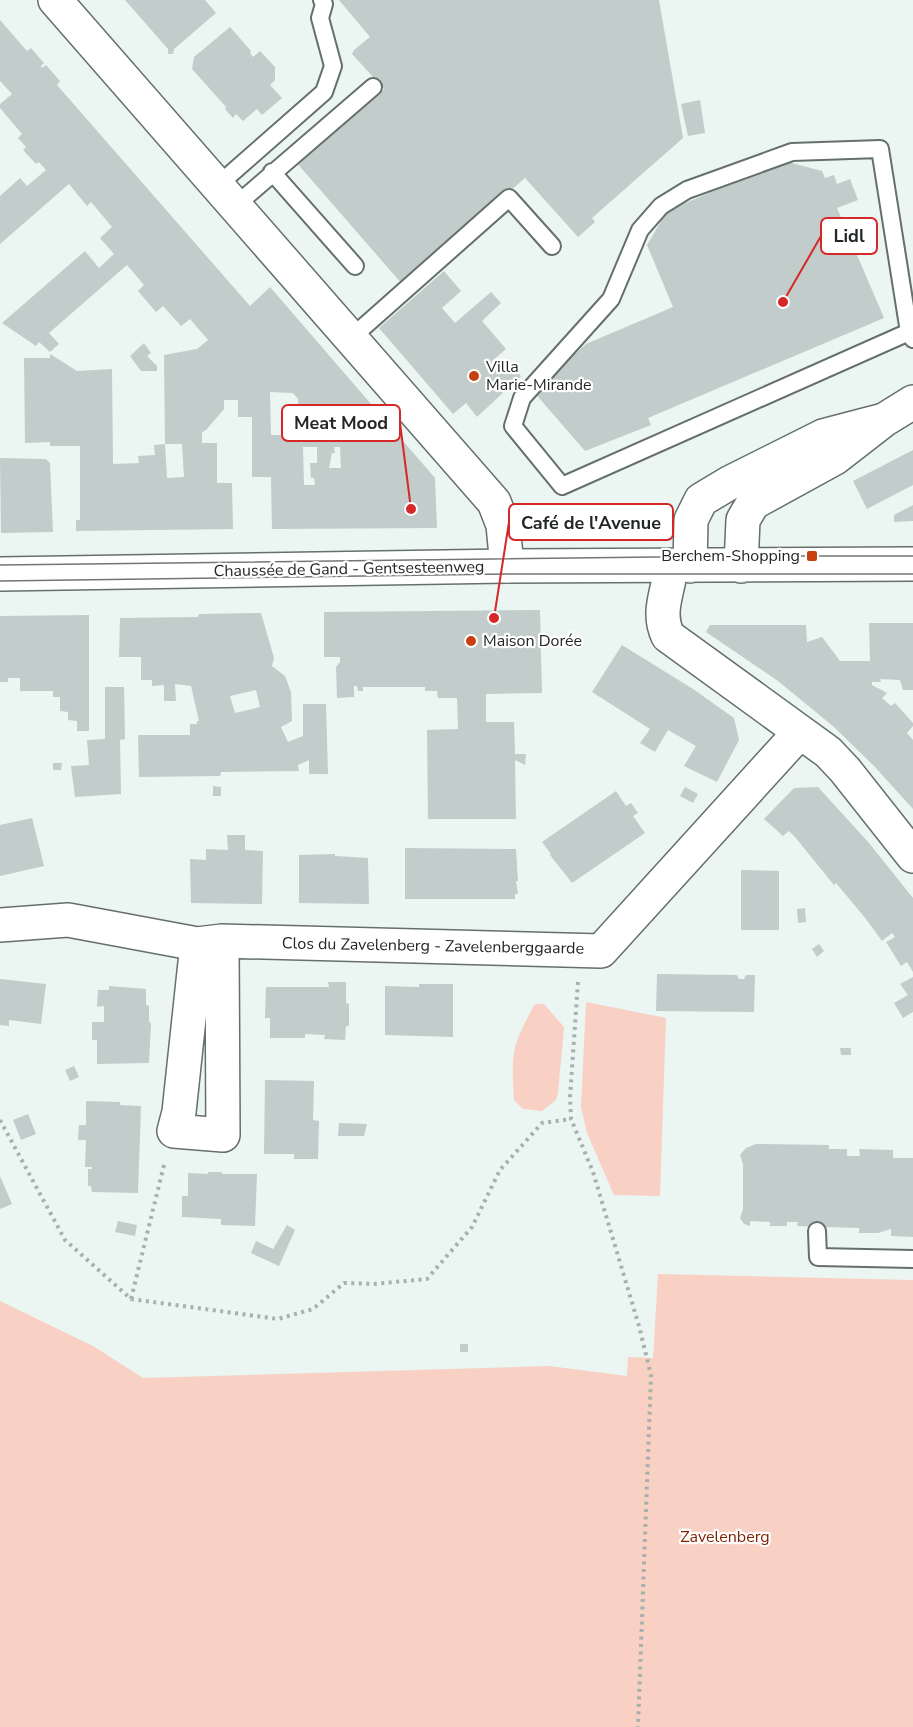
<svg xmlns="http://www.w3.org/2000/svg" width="913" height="1727" font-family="'Nunito Sans',sans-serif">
	<rect width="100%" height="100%" fill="#ebf5f2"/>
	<!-- green -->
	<path fill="#f8d0c4" d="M586 1002 666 1018 660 1196 614 1195 587 1133 581 1107Z
		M535 1004H544L564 1027 558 1093 556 1100 542 1111 523 1109 514 1100C511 1053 512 1045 535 1004Z
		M658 1274 913 1280V1727H0V1301L93 1346 143 1378 549 1366 627 1376 628 1357 653 1358Z"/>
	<!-- building -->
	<path fill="#c2ccca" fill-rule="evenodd" d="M125 0H205L216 13 174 49 173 54H168V49Z
		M339 0H659L683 138 592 218 595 222 578 237 525 178 402 284 296 162 384 89 352 54 354 50 370 37Z
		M0 20 27 51 31 48 44 63 41 66 42 68 46 65 60 81 57 85 250 306 270 287 435 478 437 528 272 529 271 477H252V417H238V400H224V409L206 430 202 432V443H217V483H232L233 529 76 531V520H80V446H50V442L25 443 24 358H50V354L77 371 112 369 113 464 139 463 138 456 155 455 154 445 165 444 167 478 184 477 182 444H165L164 355 197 349 208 340 190 319 181 326 163 306 156 312 138 291 144 285 127 265 49 333 59 344 50 352 39 342 36 346 2 323 85 251 99 268 114 254 100 238 112 227 91 202 87 206 69 184 0 244V196L20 178 27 186 46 170 39 162 36 164 23 150 26 147 18 138 22 134 0 108V104L12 94 0 81ZM270 392 293 393 298 399 302 435H271ZM303 447H317V463H310L311 478H314L315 485H304ZM334 447H340L341 468H329L332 453H335Z
		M230 27 251 51 250 53 253 57 260 51 275 67V80L270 85 282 98 262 115 257 109 243 121 236 114 233 118 225 109 226 107 192 69 194 57Z
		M700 100 705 133 688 136 681 104Z
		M784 161 822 171 825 178 834 175 837 184 850 179 858 200 837 208 884 318 648 418 651 425 585 451 533 391 586 344 673 307 647 245 667 211Z
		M444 271 461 291 442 308 455 323 491 292 501 303 482 321 506 349 491 362 499 371 509 362 521 376 477 417 466 403 453 414 379 328Z
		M144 343 151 353 147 356 157 366V371H141L130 356Z
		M913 450V485L867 509 853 481Z
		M0 458 46 459 50 463 53 532 1 533Z
		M913 505V521L894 522V515Z
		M540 610 542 693 486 694V722H514L515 754H526L525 765 515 760 516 819H428L427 730 458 729 457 698H438L437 691H425V687H363V691H358L357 686H354V697L337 698 336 667 340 662V657H324V612Z
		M261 613 274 658 272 666 285 676 291 692 292 721 281 727 288 742 303 736V704H326L328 774H309V760L298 765 299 771 221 772 220 776 139 777 138 735H190V724H197V721H199L191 686 175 684 176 701H164V685L152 686V680H141V657H119L120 618 198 617 199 614ZM256 690 260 707 235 713 230 696Z
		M89 615V731H77V721L68 720V712L60 711V697H53V691H20V678H8V682H0V616Z
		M869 623H913V690H903L900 680 880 679 881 682H872V685L887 693 882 698 891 706 895 703 913 723V726L907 733 913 740V809L874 766 834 727 778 681 706 632 710 625H806L807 642 822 637 840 661H870Z
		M622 645 693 689 734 718 739 740 717 782 684 766 696 746 668 730 655 752 640 743 650 729 592 692Z
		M105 687H124L125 739 120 740 121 794 75 797 71 766 89 765 87 740 105 739Z
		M53 763H62L61 770H53Z
		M213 786 221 787V796H213Z
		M685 787 698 794 693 803 680 796Z
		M818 787 869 843 913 898V972L907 962 901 966 886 942 895 937 892 933 882 941 866 919 836 883 834 885 795 837 789 831 783 836 764 819 794 788Z
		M616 791 626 806 631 803 638 813 633 816 645 833 572 883 550 855 551 854 542 842Z
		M32 818 44 866 0 876V825Z
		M227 835H245V850L263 851 262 904 191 903 190 859 206 860V849L228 850Z
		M405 848 516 849 518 881H516L518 894H515V899H405Z
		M335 854V856L368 858 369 904 299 903V855Z
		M741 870 779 871V930H741Z
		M805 908 806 922 798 923 797 909Z
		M819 944 824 951 817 957 812 949Z
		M657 974 737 975 739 979H744L746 975H755L754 1012 656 1011Z
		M913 977V1012L903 1018 894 1003 908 995 900 984Z
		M0 979 46 984 41 1024 9 1020V1026L0 1025Z
		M328 982H346V1003L349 1004V1026H346L345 1040 324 1039 325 1035 305 1034V1038H270V1018H265L266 987H329Z
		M419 984H453V1037L385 1035V986L419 987Z
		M109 986 146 989V1005L149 1006V1021L151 1024 149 1063 97 1064V1040H92V1022H104V1006L97 1007 98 990H109Z
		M840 1048H851V1055H841Z
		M74 1066 79 1077 70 1081 65 1070Z
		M265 1080 314 1081 313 1120 319 1121 318 1159H294V1154H264Z
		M86 1101 120 1102V1105L141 1106 138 1193 92 1192 91 1186H88V1169H92V1167H85L86 1140H78L79 1125H86Z
		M28 1114 36 1134 21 1140 13 1120Z
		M339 1123 367 1124 364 1136H338Z
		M756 1144 829 1145V1149H847V1156H860L859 1149 893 1150V1158H913V1237L891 1236V1229L878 1233H859V1228L797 1226 798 1222H787V1226H770V1222L750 1221V1226L744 1224 740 1218 743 1209V1164L740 1155 746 1148Z
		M208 1172H222V1174H257L255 1226 221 1225V1219L182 1217V1196H188V1173L208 1174Z
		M0 1176 12 1204 0 1209Z
		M118 1221 137 1225 135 1236 115 1232Z
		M287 1225 295 1230 279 1266 251 1253 256 1241 273 1249Z
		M460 1344H468V1352H460Z"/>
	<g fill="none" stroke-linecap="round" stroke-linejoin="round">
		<defs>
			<path id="lane" d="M272 172 355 266
				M217 186 324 92 333 66 320 18 324 4 322 0
				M235 206 373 87
				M909 332 562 486 513 426 522 398 611 299 640 230 661 206 687 190 792 152 880 149 909 332 913 339
				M351 338 509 198 552 246
				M817 1231 818 1257 913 1259"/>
			<path id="street" d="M55 0 494 502 503 525 507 566
				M671 566C669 591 656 611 668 636L828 752 845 770 913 856
				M0 925 68 920 197 944 222 941 601 951 800 732
				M197 944 179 1112 174 1131 223 1135 222 941"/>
			<path id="secondary" d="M690 566 691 520 701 500 731 482 823 436 884 420
				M741 566 743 520 753 503 835 458 884 420 913 402
				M0 574 507 566 913 564"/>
		</defs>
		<!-- lane casing -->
		<use href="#lane" stroke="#656f6c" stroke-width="20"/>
		<!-- street casing -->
		<use href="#street" stroke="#656f6c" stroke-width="36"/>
		<!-- secondary casing -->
		<use href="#secondary" stroke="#656f6c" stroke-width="36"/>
		<!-- path -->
		<path stroke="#a8b0ae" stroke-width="4" stroke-dasharray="3 4.5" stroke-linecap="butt" d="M578 982 570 1097 571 1119 593 1172 639 1326 651 1375 638 1727
			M0 1120 65 1240 131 1299 278 1319 313 1309 344 1283 373 1284 427 1279 472 1227 500 1170 542 1123 571 1119
			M131 1299 165 1161"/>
		<!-- lane -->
		<use href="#lane" stroke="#fff" stroke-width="16"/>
		<!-- street -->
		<use href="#street" stroke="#fff" stroke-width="33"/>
		<!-- secondary -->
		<use href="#secondary" stroke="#fff" stroke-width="33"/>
		<!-- tram -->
		<path stroke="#717775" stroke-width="1.5" d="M0 565 741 556H913
			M0 581 507 574H913"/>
	</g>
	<!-- markers -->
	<g fill="#c84012" stroke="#fff" stroke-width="2">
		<circle cx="474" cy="376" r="6"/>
		<rect x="806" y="550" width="12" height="12" rx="3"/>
		<circle cx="471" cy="641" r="6"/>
	</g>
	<g text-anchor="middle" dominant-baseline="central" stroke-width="4.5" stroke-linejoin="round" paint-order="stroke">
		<!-- poi labels -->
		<g font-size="16" fill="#232726" stroke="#fff" text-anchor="start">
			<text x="486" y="367">Villa<tspan x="486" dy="18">Marie-Mirande</tspan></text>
			<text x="800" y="556" text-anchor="end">Berchem-Shopping</text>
			<text x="483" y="641">Maison Dorée</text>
		</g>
		<!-- street labels -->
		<g font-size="16" fill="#232726" stroke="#fff">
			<text transform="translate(349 569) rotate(-1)">Chaussée de Gand - Gentsesteenweg</text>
			<text transform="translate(433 946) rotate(1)">Clos du Zavelenberg - Zavelenberggaarde</text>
		</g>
		<!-- park labels -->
		<g font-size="16" fill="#802303" stroke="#fff">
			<text x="725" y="1537">Zavelenberg</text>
		</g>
	</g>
	<!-- callouts -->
	<path fill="none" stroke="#d62828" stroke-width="2" d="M783 302L821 236M411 509L400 423M494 618L509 522"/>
	<g fill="#d62828" stroke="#fff" stroke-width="2">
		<circle cx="783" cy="302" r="6"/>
		<circle cx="411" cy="509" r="6"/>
		<circle cx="494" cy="618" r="6"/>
	</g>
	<g fill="#fff" stroke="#d62828" stroke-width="2">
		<rect x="821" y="218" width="56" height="36" rx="6"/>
		<rect x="282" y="405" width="118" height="36" rx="6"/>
		<rect x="509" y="504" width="164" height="36" rx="6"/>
	</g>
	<g font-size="18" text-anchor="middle" font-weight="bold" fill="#232726">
		<text x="849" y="242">Lidl</text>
		<text x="341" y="429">Meat Mood</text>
		<text x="591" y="529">Café de l'Avenue</text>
	</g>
</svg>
